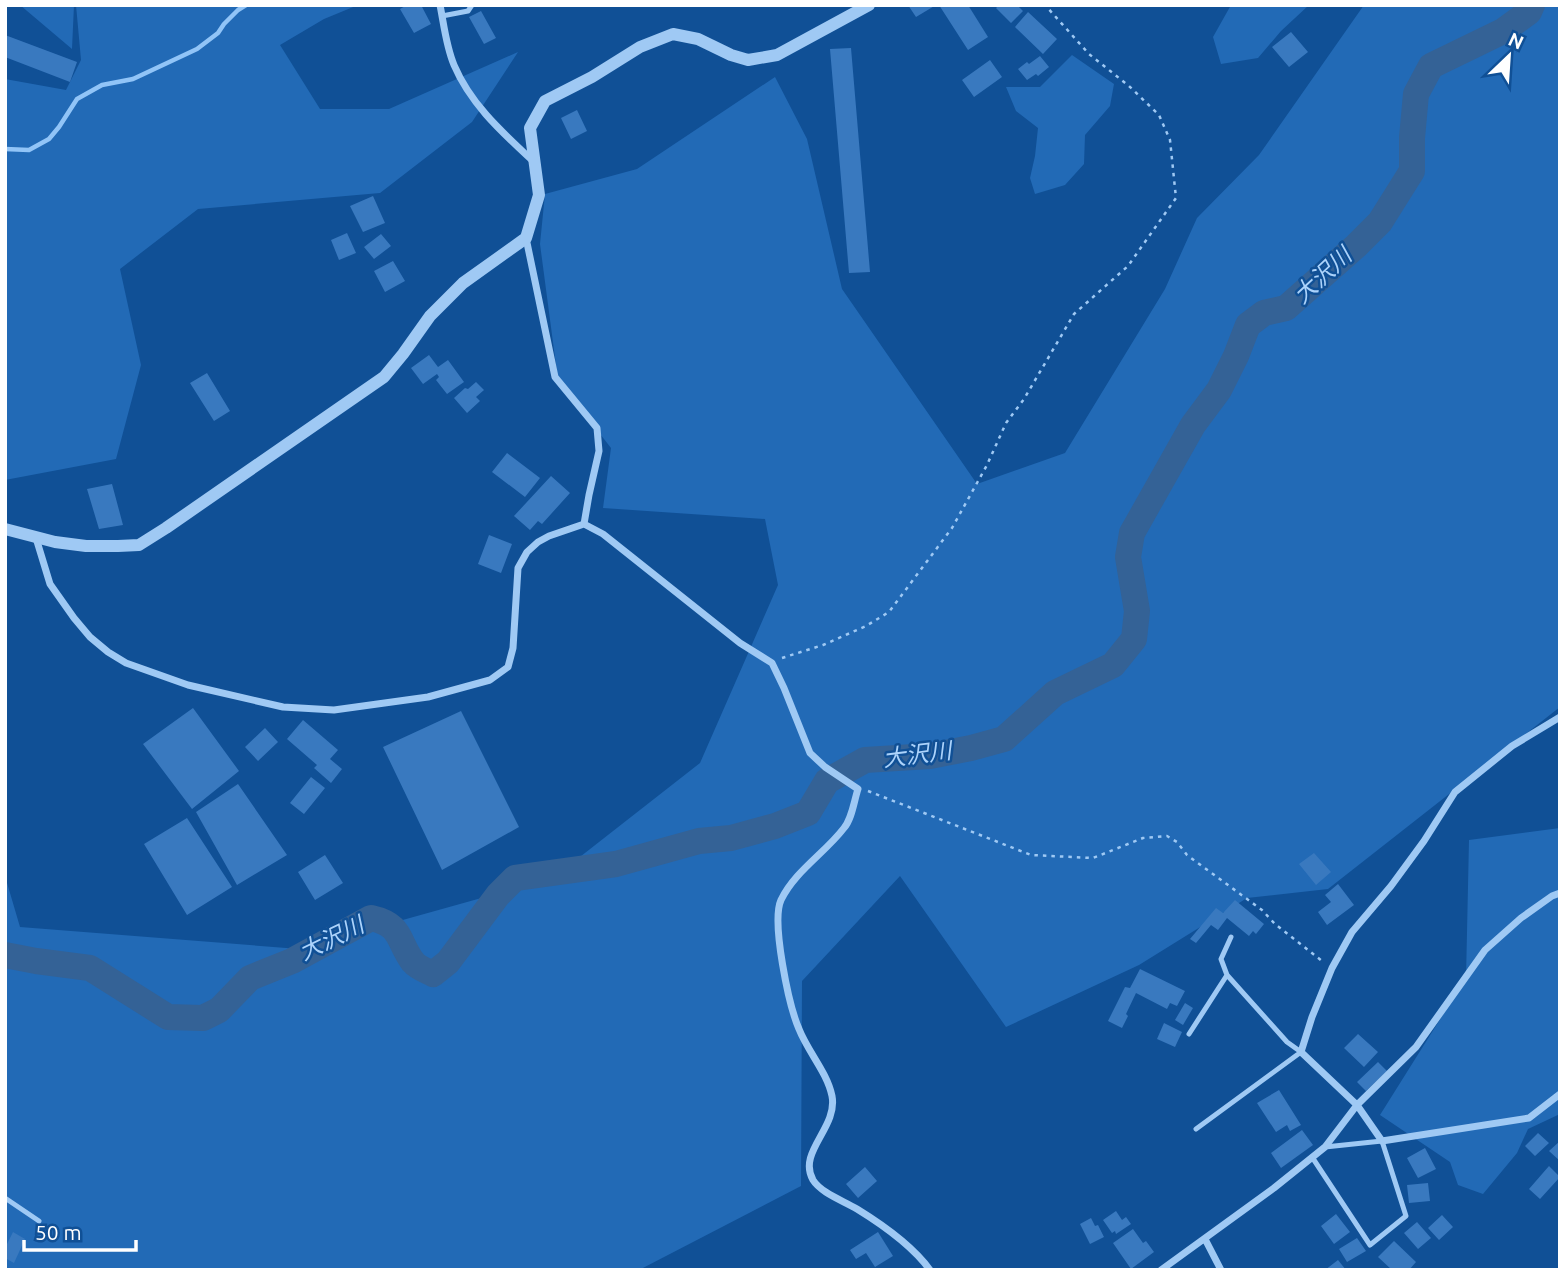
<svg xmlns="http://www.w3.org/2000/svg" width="1565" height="1275" font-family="Ubuntu,'Noto Sans JP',sans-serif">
	<rect width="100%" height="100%" fill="#105096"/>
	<!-- green -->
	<path fill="#226ab6" d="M20 5H74L72 49Z
		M76 5H358L324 19 280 45 320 109H389L518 52 472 122 380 193 198 209 120 269 141 365 116 459 5 480V79L66 90 81 60Z
		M1231 5H1309L1281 31 1258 58 1221 64 1213 37Z
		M1364 5H1560V707L1328 889 1247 898 1139 965 1006 1027 900 876 802 981 801 1186 639 1270H5V876L20 927 299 949 553 878 700 763 778 585 765 519 603 508 611 448 558 380 540 244 545 194 637 169 775 77 807 139 842 289 977 484 1065 453 1165 289 1197 218 1259 155Z
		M1072 55 1114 84 1110 106 1085 135 1084 164 1065 185 1035 194 1030 178 1035 156 1038 128 1016 111 1006 87H1040Z
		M1560 828V1114L1528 1129 1517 1153 1483 1194 1458 1185 1450 1162 1380 1115 1466 978 1469 840Z"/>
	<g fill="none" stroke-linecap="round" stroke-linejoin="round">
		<!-- stream -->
		<path stroke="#91c4f7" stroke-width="4.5" d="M5 149 29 150 49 139 59 127 77 99 102 85 133 79 197 49 218 33 224 24 238 10 246 5"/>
		<!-- river -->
		<path stroke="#346296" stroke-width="26" d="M5 955 36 961 90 968 168 1017 203 1018 219 1010 250 978 292 961 371 918C403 925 397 941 413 962 418 968 427 971 433 974L448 962 498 895 515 878 616 864 699 841 731 838 775 826 808 813 827 781 865 760 930 756 971 748 1004 739 1055 693 1113 665 1134 639 1137 611 1128 557 1132 533 1193 425 1219 390 1236 356 1248 325 1264 313 1286 308 1356 246 1380 222 1412 171V138L1416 94 1431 66 1503 31 1529 12 1532 5"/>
	</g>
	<!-- building -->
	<path fill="#3979bf" d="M407 5H421L431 24 414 33 400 9Z
		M908 5H936L916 17Z
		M939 5H968L988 37 968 50Z
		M999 5H1017L1023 11 1011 23 996 8Z
		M481 11 496 38 484 44 469 17Z
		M1028 12 1057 39 1043 54 1015 27Z
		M1291 32 1308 52 1289 67 1272 47Z
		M5 35 77 62 70 82 5 57Z
		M851 48 870 272 849 273 830 49Z
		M1040 56 1049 67 1038 76 1036 74 1027 80 1018 69 1027 62 1029 64Z
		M990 60 1002 77 974 97 962 80Z
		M577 110 587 131 571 139 561 118Z
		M373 196 385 223 363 232 350 206Z
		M347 233 356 253 339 260 331 240Z
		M381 234 391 246 374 259 364 247Z
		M393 261 405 281 385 292 374 271Z
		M429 355 438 367 448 360 464 382 447 394 436 380 439 377 437 374 423 384 411 368Z
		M207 373 230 411 214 421 190 383Z
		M476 382 484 390 476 397 480 401 467 413 454 398 465 388 468 389Z
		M507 453 540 478 525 497 492 472Z
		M551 476 570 493 542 524 538 521 530 530 514 516Z
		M112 484 123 525 99 529 87 489Z
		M489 535 512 544 501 573 478 564Z
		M193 708 239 771 192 809 143 744Z
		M461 711 519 827 442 870 383 747Z
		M303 720 338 750 330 759 342 769 331 783 314 768 317 765 287 739Z
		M265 728 278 742 258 761 245 747Z
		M311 777 325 788 304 814 290 803Z
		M238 784 287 855 237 885 196 812Z
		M187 818 232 887 187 915 144 844Z
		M1314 853 1331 872 1316 885 1299 864Z
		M325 855 343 883 315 900 298 872Z
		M1338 884 1354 905 1327 925 1318 912 1331 902 1325 895Z
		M1235 900 1264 924 1256 934 1253 931 1249 936 1227 918 1218 930 1211 925 1196 943 1190 939 1216 908 1223 913Z
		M1140 969 1185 991 1177 1006 1170 1003 1167 1009 1136 993 1126 1014 1128 1016 1122 1028 1108 1021 1125 987 1130 988Z
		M1185 1003 1193 1008 1183 1025 1175 1020Z
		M1164 1023 1182 1032 1175 1047 1157 1039Z
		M1358 1034 1378 1052 1364 1067 1344 1048Z
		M1378 1062 1387 1071 1366 1091 1357 1082Z
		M1279 1090 1301 1125 1290 1131 1287 1125 1276 1132 1257 1103Z
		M1302 1130 1313 1145 1281 1168 1271 1153Z
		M1538 1133 1549 1143 1535 1156 1525 1146Z
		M1560 1141V1161L1549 1151Z
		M1425 1148 1436 1169 1418 1178 1407 1158Z
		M1549 1166 1560 1177 1540 1199 1529 1189Z
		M865 1167 877 1181 858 1198 846 1184Z
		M1428 1183 1430 1201 1409 1203 1407 1185Z
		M1116 1211 1122 1220 1126 1217 1131 1224 1116 1234 1115 1231 1112 1233 1103 1220Z
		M1336 1214 1350 1232 1334 1244 1321 1226Z
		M1442 1215 1453 1227 1439 1240 1428 1228Z
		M1091 1218 1095 1226 1098 1225 1104 1237 1090 1244 1080 1224Z
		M1417 1222 1431 1238 1418 1249 1404 1233Z
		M1133 1229 1143 1243 1146 1241 1154 1252 1131 1269 1113 1243Z
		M13 1232 25 1239 14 1263 5 1258V1245L6 1246Z
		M878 1232 893 1256 875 1267 866 1253 856 1259 850 1250Z
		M1357 1238 1366 1251 1347 1262 1339 1249Z
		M1394 1241 1416 1262 1409 1270H1392L1378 1257Z
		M1338 1260 1346 1270H1325Z"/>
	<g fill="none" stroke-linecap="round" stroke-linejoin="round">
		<!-- path -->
		<path stroke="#9fc9f4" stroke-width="2.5" stroke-dasharray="3.5 5" stroke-linecap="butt" d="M782 658 823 645 866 626 889 612 952 528 987 465 1006 423 1024 399 1074 314 1128 266 1176 198 1170 140 1159 115 1129 86 1089 54 1045 5
			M868 791 1031 855 1093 858 1143 838 1167 836 1177 842 1187 855 1262 910 1275 924 1322 961"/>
		<!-- service -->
		<path stroke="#9fc9f4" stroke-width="5" d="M442 16 468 11 472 5
			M1189 1034 1227 975
			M1196 1129 1301 1052 1287 1042 1227 975 1221 959 1231 937
			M1312 1157 1370 1245 1406 1216 1382 1141 1325 1147
			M5 1198 39 1221"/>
		<!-- minor -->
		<path stroke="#9fc9f4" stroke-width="7" d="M440 5C444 25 446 46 454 65 471 105 503 133 534 162
			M526 238 555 377 597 428 599 451 589 495 584 524
			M36 538 50 584 74 618 90 637 108 652 126 663 188 685 283 707 334 710 428 697 490 680 508 667 513 648 518 568 527 552 538 542 549 536 584 524 603 534 740 643 772 663 784 688 810 753 825 767 858 789C854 801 852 819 844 828 825 853 795 871 781 900 771 922 789 1006 799 1029 808 1052 827 1072 832 1096 838 1128 797 1152 813 1180 821 1193 844 1201 857 1209 883 1225 912 1245 930 1270
			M1560 717 1512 746 1455 792 1424 841 1391 886 1352 932 1332 968 1312 1017 1301 1052 1357 1105 1382 1141 1529 1118 1560 1094
			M1205 1239 1221 1270
			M1161 1270 1274 1188 1325 1147 1357 1105 1416 1047 1485 950 1521 918 1552 896 1560 893"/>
		<!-- tertiary -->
		<path stroke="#9fc9f4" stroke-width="12" d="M5 529 55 542 86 546H118L139 545 166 528 384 377 403 354 430 316 463 283 526 238 539 195 530 128 545 101 592 77 640 47 673 34 698 39 731 55 748 60 777 55 869 5"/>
	</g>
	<g text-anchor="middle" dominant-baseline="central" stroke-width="5" stroke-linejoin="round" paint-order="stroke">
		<!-- water labels -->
		<g font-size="23" font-style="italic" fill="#acd3fb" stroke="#105096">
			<text transform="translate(1322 275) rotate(-43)">大沢川</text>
			<text transform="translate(917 754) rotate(-7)">大沢川</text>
			<text transform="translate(331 938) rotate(-26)">大沢川</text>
		</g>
	</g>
	<!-- border -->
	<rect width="1565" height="1275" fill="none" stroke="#ffffff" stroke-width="14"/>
	<!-- north arrow -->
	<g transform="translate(1509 56) rotate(25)" stroke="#105096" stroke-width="5" paint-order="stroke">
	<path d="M0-5L12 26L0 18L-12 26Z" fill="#ffffff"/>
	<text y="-10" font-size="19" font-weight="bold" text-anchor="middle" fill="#ffffff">N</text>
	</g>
	<!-- scale -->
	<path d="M24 1240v10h112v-10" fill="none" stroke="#ffffff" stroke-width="3.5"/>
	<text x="35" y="1240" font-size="21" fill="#ffffff" stroke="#105096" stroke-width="5" paint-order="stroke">50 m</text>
</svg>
